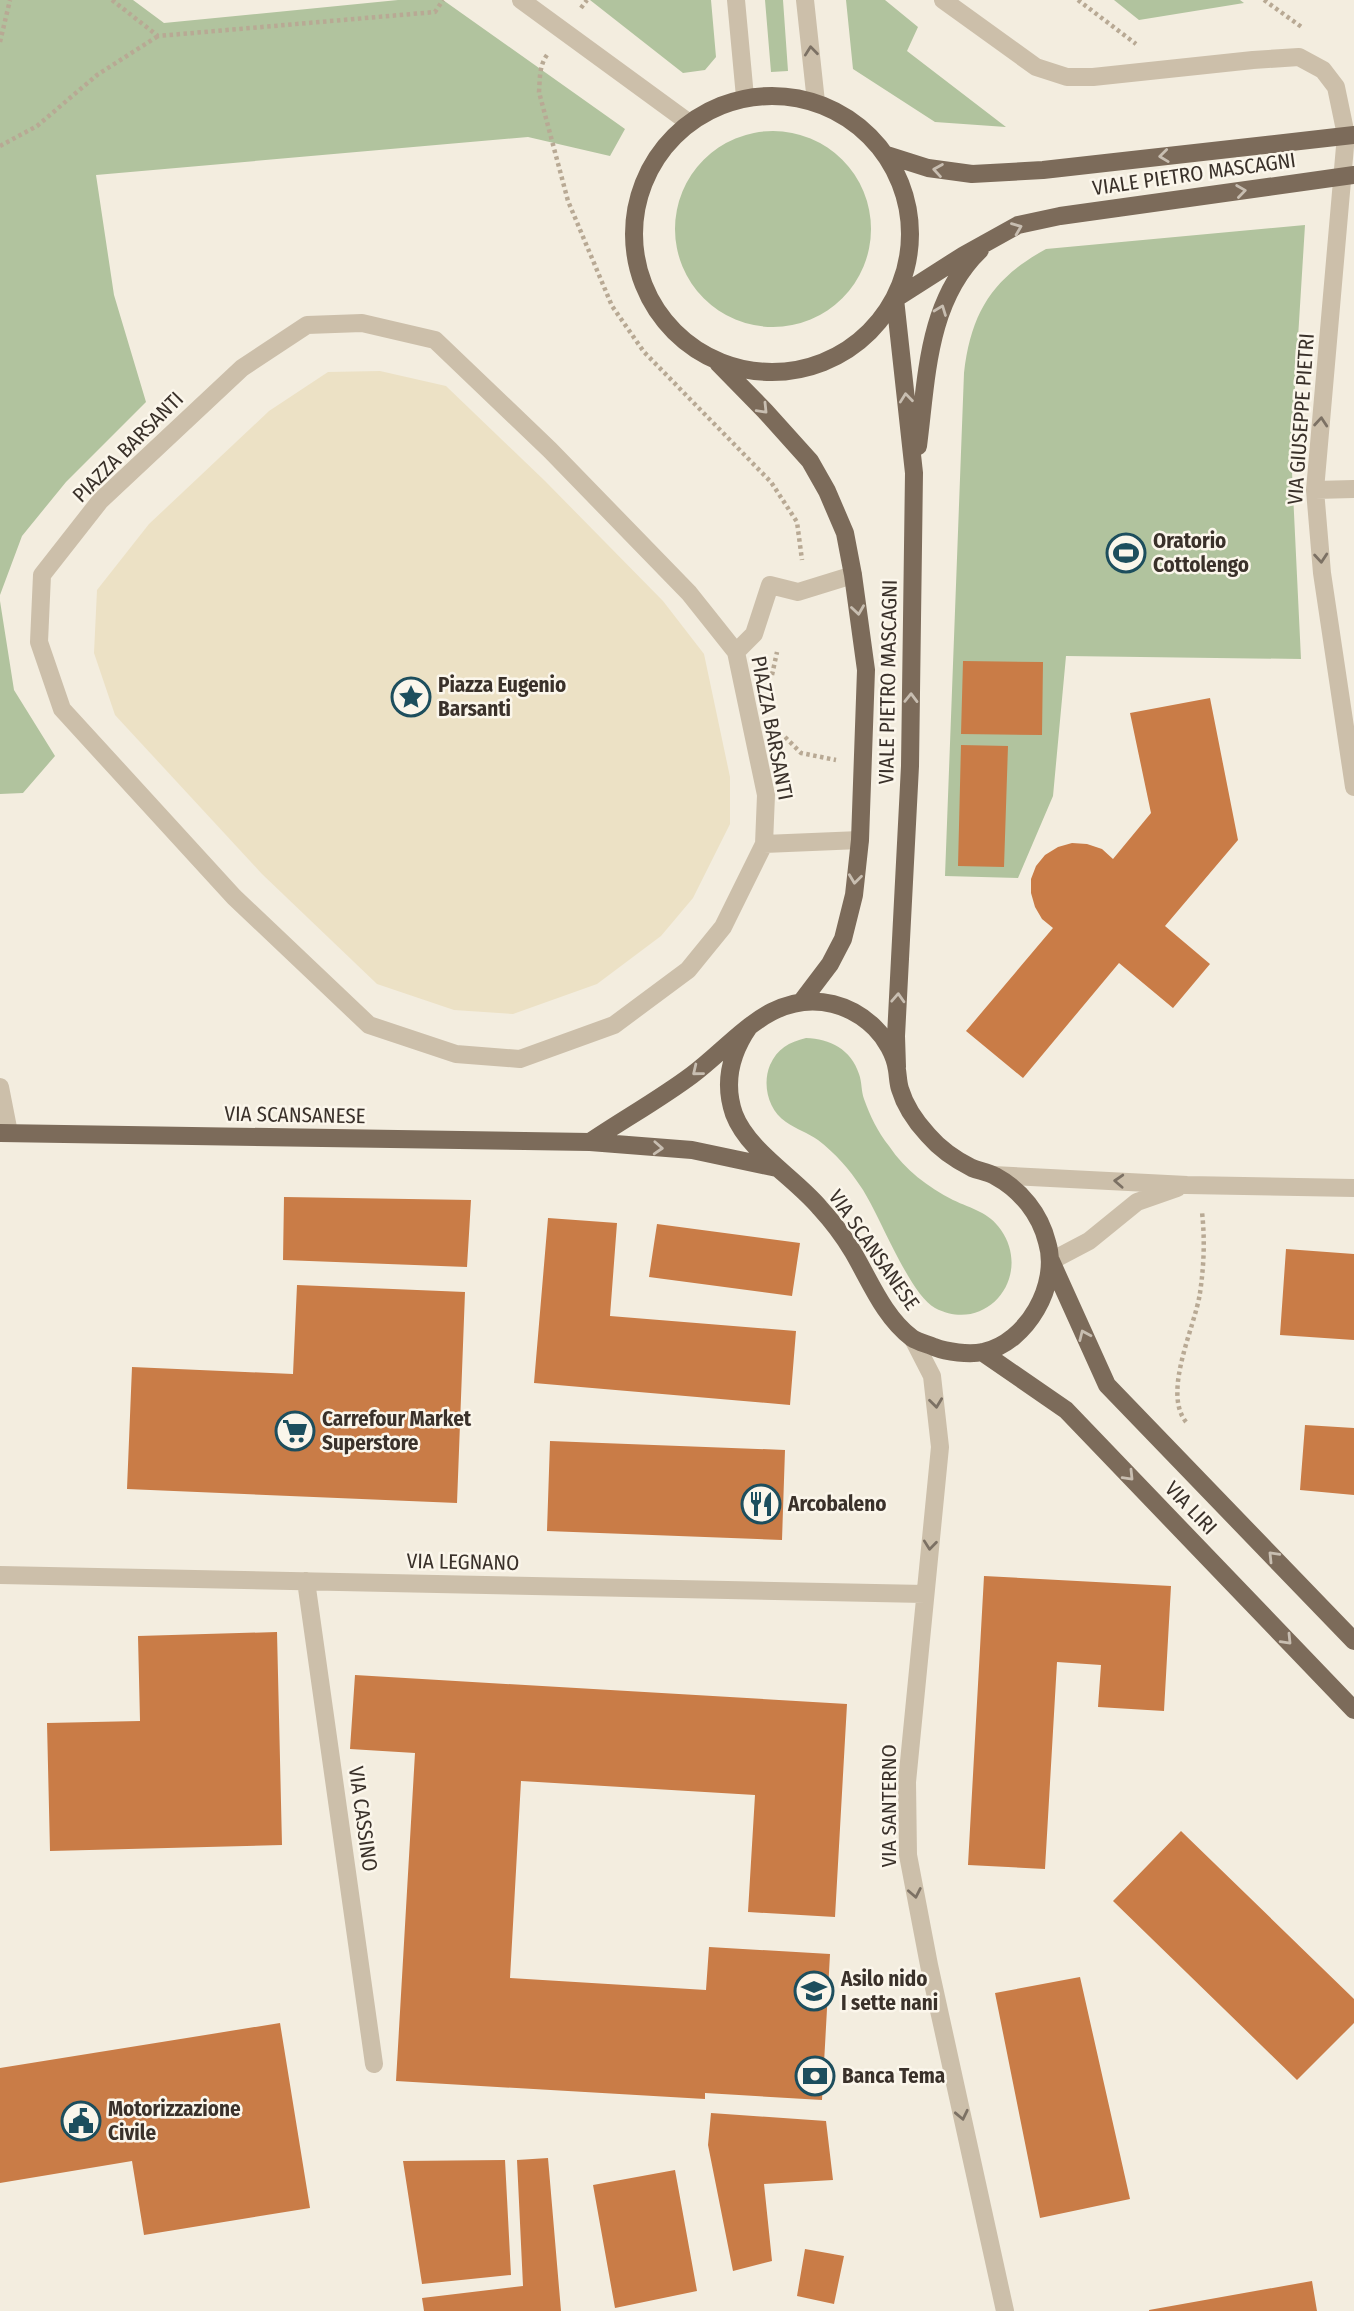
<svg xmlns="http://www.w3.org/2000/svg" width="1354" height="2311" font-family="'Fira Sans Condensed',sans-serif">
	<rect width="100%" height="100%" fill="#f3eddf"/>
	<!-- green -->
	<path fill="#b1c39e" d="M0 0H133L164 23 398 0H443L625 129 610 156 528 137 96 175 114 295 146 402 66 482 22 536 0 595Z
		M590 0H711L716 57 705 70 683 73Z
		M765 0H783L788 71 771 72Z
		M846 0H885L918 27 907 51 1006 127 935 122 853 69Z
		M1114 0H1240L1244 3 1139 20Z
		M675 229a98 98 0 1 1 196 0a98 98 0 1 1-196 0Z
		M1305 225 1291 451 1301 659 1066 656 1053 796 1018 878 945 876 964 373C971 312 993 278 1046 249Z
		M0 601 14 690 55 756 23 793 0 794Z
		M806 1038C830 1039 851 1049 859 1074 862 1082 861 1091 864 1099 870 1116 878 1132 889 1146 905 1170 928 1187 953 1200 972 1209 989 1212 1001 1230 1033 1276 987 1335 935 1308 909 1294 879 1213 861 1187 850 1170 835 1153 818 1140 808 1133 796 1129 786 1122 768 1110 762 1084 770 1065 777 1049 789 1042 806 1038Z"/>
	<!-- plaza -->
	<path fill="#ece1c5" d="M380 371 446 386 545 481 663 601 704 654 730 777V824L693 898 661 936 597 984 513 1014 454 1010 377 984 262 874 115 715 94 653 97 590 149 524 269 411 328 372Z"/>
	<!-- building -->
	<path fill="#c97c47" d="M963 661 1043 662 1042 735 961 734Z
		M1210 698 1238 840 1165 926 1210 964 1173 1008 1119 963 1023 1078 966 1031 1053 928 1042 919 1035 907 1031 893V879L1036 866 1045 855 1058 847 1072 843 1087 844 1102 849 1113 859 1151 813 1130 713Z
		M961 745 1008 746 1004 867 958 866Z
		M284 1197 471 1200 467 1267 283 1260Z
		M548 1218 617 1223 610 1316 796 1331 790 1405 534 1383Z
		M657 1224 800 1243 792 1296 649 1277Z
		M1286 1249 1354 1254V1340L1280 1335Z
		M297 1285 465 1292 457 1503 127 1489 132 1367 293 1374Z
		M1305 1425 1354 1428V1495L1300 1490Z
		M550 1441 785 1450 782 1540 547 1531Z
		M984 1576 1171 1586 1164 1711 1098 1707 1101 1665 1057 1662 1045 1869 968 1865Z
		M277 1632 282 1845 50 1851 47 1723 140 1721 138 1636Z
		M355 1675 847 1704 835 1917 748 1912 755 1795 521 1781 510 1978 706 1990 709 1947 830 1954 822 2100 705 2093V2099L396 2081 415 1753 350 1749Z
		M1181 1831 1354 1999V2023L1297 2080 1113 1901Z
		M1080 1977 1130 2199 1040 2218 995 1993Z
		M280 2023 310 2208 144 2235 132 2161 0 2183V2068Z
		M711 2113 826 2121 833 2180 764 2184 772 2261 733 2271 708 2145Z
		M548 2158 561 2311H424L422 2298 523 2286 517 2160Z
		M505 2160 511 2275 422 2284 403 2161Z
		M675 2170 697 2291 615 2308 593 2185Z
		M805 2249 844 2256 834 2304 797 2296Z
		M1312 2281 1317 2311H1149V2310Z"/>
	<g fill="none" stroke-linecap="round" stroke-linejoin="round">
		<!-- path -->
		<path stroke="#b8a994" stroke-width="4.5" stroke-dasharray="3.5 3.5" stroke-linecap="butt" d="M112 0 158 36 435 12 443 0
			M1078 0 1136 44
			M1264 0 1303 28
			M581 8 587 0
			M0 42 10 0
			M547 55C539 66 540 79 539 92L568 201 612 306 644 352 771 482 797 522 802 560
			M0 146 37 126 97 75 158 36
			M772 675 777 652
			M785 737 801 753 836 760
			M1186 1422C1162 1392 1195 1327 1200 1293 1204 1265 1205 1240 1202 1212"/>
		<!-- minor -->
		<path stroke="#ccbfaa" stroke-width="18" d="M521 0 688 122
			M736 0 745 97
			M805 0 816 102
			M943 0 1036 67 1067 77H1093L1253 60 1299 57 1323 70 1336 87 1346 135 1315 490 1322 573 1354 787
			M362 323 435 340 550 450 689 593 736 652 766 795 764 844 723 927 688 970 614 1025 520 1059 456 1054 369 1025 234 897 62 709 39 642 42 575 100 501 242 368 307 325Z
			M1315 490 1354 489
			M736 652 754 634 770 585 798 592 853 575
			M764 844 860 840
			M0 1087 9 1133
			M993 1175 1187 1185 1354 1188
			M1051 1261 1089 1241 1137 1202 1177 1188
			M913 1339 932 1376 940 1447 907 1782 908 1855 929 1965 1005 2311
			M0 1575 925 1594
			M306 1581 374 2064"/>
		<!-- major -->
		<path stroke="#7c6b5a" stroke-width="18" d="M634 234a138 138 0 1 1 276 0a138 138 0 1 1-276 0Z
			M887 155 928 168 972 174 1043 170 1354 135
			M718 363 765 411 810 461 827 491 845 533 853 575 866 670 860 840 854 895 843 939 830 964 802 1001
			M918 446C927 377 927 301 980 250
			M897 1067 896 1036 910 766 914 473 895 299 964 255 1018 225 1060 216 1354 175
			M0 1133 590 1142 692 1150 777 1168
			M590 1142C624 1119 660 1099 692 1075 736 1042 772 989 833 1004 849 1008 863 1016 875 1028 886 1039 895 1055 897 1070 898 1076 898 1083 900 1089 905 1106 916 1122 928 1135 940 1149 956 1160 972 1168 980 1171 988 1172 995 1176 1021 1190 1040 1214 1047 1242 1060 1284 1027 1343 983 1352 969 1355 947 1352 934 1347 927 1344 918 1342 912 1338 884 1317 870 1281 853 1252 844 1237 832 1221 820 1208 795 1178 748 1151 734 1114 723 1082 731 1053 749 1027
			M1051 1261 1107 1385 1354 1641
			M982 1352 1066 1410 1354 1710"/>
	</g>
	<!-- one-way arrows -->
	<defs><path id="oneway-chevron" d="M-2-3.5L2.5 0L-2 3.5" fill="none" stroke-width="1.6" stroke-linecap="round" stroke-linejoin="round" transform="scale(1.75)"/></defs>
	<g stroke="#7c7164">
		<use href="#oneway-chevron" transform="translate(811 51) rotate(-96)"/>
		<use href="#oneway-chevron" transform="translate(1321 422) rotate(-85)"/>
		<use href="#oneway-chevron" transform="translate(1321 558) rotate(85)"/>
		<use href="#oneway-chevron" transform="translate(1119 1181) rotate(-177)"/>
		<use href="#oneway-chevron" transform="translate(936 1403) rotate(83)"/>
		<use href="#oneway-chevron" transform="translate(930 1545) rotate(96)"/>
		<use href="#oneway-chevron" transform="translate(915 1893) rotate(79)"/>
		<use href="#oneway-chevron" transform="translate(962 2115) rotate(78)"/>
	</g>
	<g stroke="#c8beb1">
		<use href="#oneway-chevron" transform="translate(1164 156) rotate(173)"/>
		<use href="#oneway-chevron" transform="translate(938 170) rotate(-171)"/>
		<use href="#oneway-chevron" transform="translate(1241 191) rotate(-8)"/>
		<use href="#oneway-chevron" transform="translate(1017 228) rotate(-22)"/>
		<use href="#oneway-chevron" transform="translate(941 310) rotate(-69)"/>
		<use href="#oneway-chevron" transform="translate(906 398) rotate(-96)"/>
		<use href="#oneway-chevron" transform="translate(763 409) rotate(46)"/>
		<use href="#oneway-chevron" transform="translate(858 610) rotate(82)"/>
		<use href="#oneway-chevron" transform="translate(911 698) rotate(-89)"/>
		<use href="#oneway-chevron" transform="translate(855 879) rotate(97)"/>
		<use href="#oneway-chevron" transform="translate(898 998) rotate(-87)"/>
		<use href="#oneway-chevron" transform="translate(697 1071) rotate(141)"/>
		<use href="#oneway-chevron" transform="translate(658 1148) rotate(3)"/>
		<use href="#oneway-chevron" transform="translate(1084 1335) rotate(-114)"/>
		<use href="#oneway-chevron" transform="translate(1129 1476) rotate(46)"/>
		<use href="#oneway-chevron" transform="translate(1273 1556) rotate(-134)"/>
		<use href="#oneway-chevron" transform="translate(1287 1640) rotate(46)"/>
	</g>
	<!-- icons -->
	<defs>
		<symbol id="stadium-ring" viewBox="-11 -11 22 22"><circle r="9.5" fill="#fbf6eb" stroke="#1d4e5d" stroke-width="1.5"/><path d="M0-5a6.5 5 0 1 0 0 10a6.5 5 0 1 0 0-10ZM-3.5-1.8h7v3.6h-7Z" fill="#1d4e5d"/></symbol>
		<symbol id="sight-ring" viewBox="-11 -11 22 22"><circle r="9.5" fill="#fbf6eb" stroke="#1d4e5d" stroke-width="1.5"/><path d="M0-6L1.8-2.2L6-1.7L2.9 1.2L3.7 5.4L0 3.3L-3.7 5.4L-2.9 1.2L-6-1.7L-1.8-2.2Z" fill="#1d4e5d"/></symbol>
		<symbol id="supermarket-ring" viewBox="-11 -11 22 22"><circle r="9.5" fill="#fbf6eb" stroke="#1d4e5d" stroke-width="1.5"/><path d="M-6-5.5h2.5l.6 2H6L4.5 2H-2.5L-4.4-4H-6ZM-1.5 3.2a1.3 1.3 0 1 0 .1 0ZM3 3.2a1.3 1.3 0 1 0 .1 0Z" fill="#1d4e5d"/></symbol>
		<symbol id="restaurant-ring" viewBox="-11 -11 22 22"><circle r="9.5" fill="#fbf6eb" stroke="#1d4e5d" stroke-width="1.5"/><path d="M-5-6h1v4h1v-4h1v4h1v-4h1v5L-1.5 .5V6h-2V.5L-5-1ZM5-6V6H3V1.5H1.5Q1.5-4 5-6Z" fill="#1d4e5d"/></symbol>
		<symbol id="school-ring" viewBox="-11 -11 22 22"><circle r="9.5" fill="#fbf6eb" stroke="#1d4e5d" stroke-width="1.5"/><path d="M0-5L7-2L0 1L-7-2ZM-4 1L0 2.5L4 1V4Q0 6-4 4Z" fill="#1d4e5d"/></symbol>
		<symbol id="bank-ring" viewBox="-11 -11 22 22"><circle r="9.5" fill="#fbf6eb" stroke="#1d4e5d" stroke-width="1.5"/><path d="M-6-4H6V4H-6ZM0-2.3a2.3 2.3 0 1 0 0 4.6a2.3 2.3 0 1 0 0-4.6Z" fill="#1d4e5d"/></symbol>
		<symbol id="civic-ring" viewBox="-11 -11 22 22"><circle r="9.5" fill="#fbf6eb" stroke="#1d4e5d" stroke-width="1.5"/><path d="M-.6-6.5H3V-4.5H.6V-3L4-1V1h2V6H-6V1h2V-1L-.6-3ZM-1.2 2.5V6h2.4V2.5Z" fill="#1d4e5d"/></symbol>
	</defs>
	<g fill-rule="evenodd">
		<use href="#stadium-ring" x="1104" y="531" width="44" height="44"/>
		<use href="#sight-ring" x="389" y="675" width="44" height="44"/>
		<use href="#supermarket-ring" x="273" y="1409" width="44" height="44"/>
		<use href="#restaurant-ring" x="739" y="1482" width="44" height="44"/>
		<use href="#school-ring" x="792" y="1969" width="44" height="44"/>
		<use href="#bank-ring" x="793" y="2054" width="44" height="44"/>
		<use href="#civic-ring" x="59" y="2099" width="44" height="44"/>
	</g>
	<g text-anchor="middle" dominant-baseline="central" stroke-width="5" stroke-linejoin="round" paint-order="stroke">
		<!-- street labels -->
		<g font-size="21" fill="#3a312a" stroke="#fbf6eb">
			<text transform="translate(1194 174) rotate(-8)">VIALE PIETRO MASCAGNI</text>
			<text transform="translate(1301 419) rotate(-86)">VIA GIUSEPPE PIETRI</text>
			<text transform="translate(128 447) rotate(-45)">PIAZZA BARSANTI</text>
			<text transform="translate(888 682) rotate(-89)">VIALE PIETRO MASCAGNI</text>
			<text transform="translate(772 728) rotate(79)">PIAZZA BARSANTI</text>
			<text transform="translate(295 1115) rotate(1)">VIA SCANSANESE</text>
			<text transform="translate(874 1250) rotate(55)">VIA SCANSANESE</text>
			<text transform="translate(1191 1508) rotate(46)">VIA LIRI</text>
			<text transform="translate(463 1562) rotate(1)">VIA LEGNANO</text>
			<text transform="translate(889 1806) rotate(-90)">VIA SANTERNO</text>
			<text transform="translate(363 1819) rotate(82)">VIA CASSINO</text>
		</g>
		<!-- poi labels -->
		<g font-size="21" font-weight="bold" fill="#3a312a" stroke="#fbf6eb" text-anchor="start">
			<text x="1153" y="541">Oratorio<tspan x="1153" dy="24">Cottolengo</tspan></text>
			<text x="438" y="685">Piazza Eugenio<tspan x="438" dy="24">Barsanti</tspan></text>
			<text x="322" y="1419">Carrefour Market<tspan x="322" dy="24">Superstore</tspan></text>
			<text x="788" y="1504">Arcobaleno</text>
			<text x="841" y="1979">Asilo nido<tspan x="841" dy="24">I sette nani</tspan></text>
			<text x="842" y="2076">Banca Tema</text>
			<text x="108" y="2109">Motorizzazione<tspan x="108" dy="24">Civile</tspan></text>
		</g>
	</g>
</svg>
